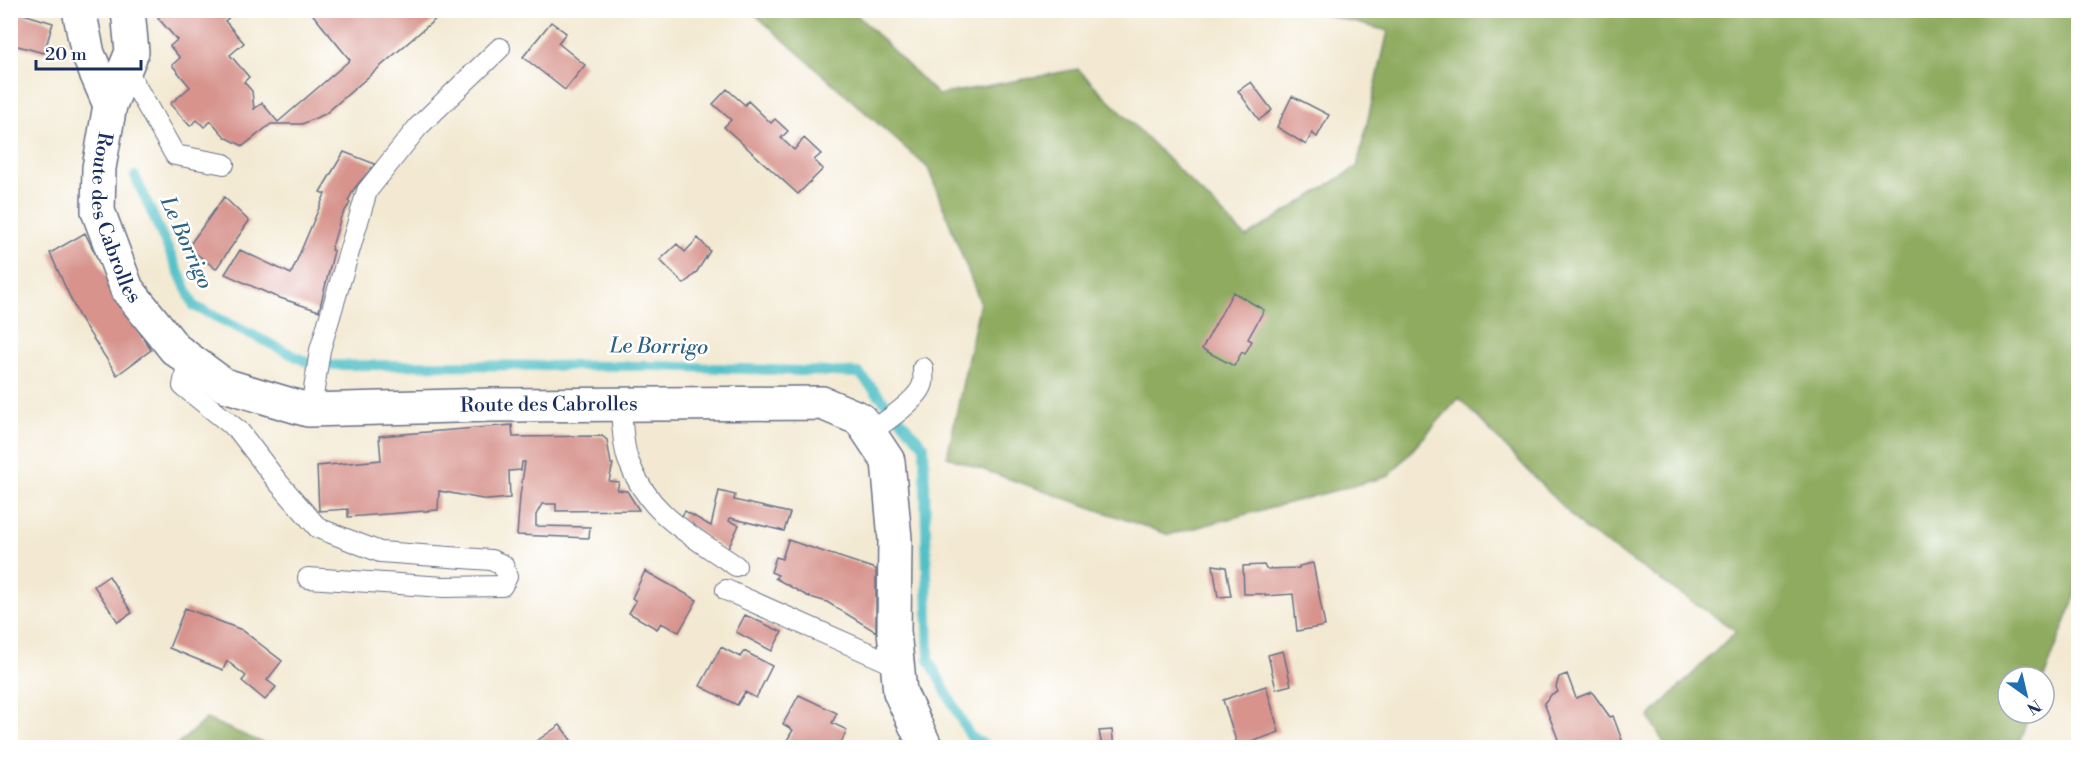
<svg xmlns="http://www.w3.org/2000/svg" width="2089" height="758" font-family="'Libre Bodoni',serif">
	<rect width="100%" height="100%" fill="#fff"/>
	<filter id="ink" filterUnits="userSpaceOnUse"><feTurbulence type="fractalNoise" baseFrequency=".0167" numOctaves="2"/><feDisplacementMap in="SourceGraphic" scale="12" xChannelSelector="R" yChannelSelector="G"/><feConvolveMatrix kernelMatrix="1 2 1 2 8 2 1 2 1" color-interpolation-filters="sRGB"/></filter>
	<filter id="wash" filterUnits="userSpaceOnUse"><feTurbulence type="fractalNoise" baseFrequency=".008" numOctaves="4" result="noise"/><feDisplacementMap in="SourceGraphic" scale="24" xChannelSelector="R" yChannelSelector="G"/><feGaussianBlur stdDeviation="1.35" result="paint"/><feColorMatrix in="noise" values="0 0 0 0 0 0 0 0 0 0 0 0 0 0 0 0 0 1.4 0 .05"/><feComposite in="paint" operator="in"/></filter>
	<g filter="url(#wash)">
		<rect width="100%" height="100%" fill="#f3e9d2"/>
		<!-- forest -->
		<path fill="#8eab5e" stroke="#546d5e" stroke-width="1.5" d="M1944 10 1946 17 1966 10 2074 11 2078 16V571L2075 597 2044 678 2008 677V713H2030L2017 747H1666L1649 717 1736 631 1584 529 1459 398 1389 476 1169 535 947 457 980 302 928 168 751 11H853L938 95 1078 69 1246 237 1357 167 1388 31 1311 11Z
			M206 719 273 747H175Z"/>
		<g fill="none" stroke-linecap="round" stroke-linejoin="round">
			<!-- stream -->
			<path stroke="#51c0c7" stroke-width="10" d="M135 176 194 306 313 365 657 366 859 373 924 446 929 660 970 736 991 748"/>
		</g>
		<g id="blocks">
			<!-- building -->
			<path fill="#d7938c" d="M10 10 53 23 44 53 10 44Z
				M167 10H237L225 21 244 43 230 55 249 77 244 82 252 91 254 109 262 103 278 122 350 60 309 10H446L325 114 302 124H271L243 146 225 137 211 121 204 127 197 120 190 126 170 104 190 87 172 65 180 58 170 46 177 40 158 18Z
				M551 22 566 33 558 43 585 65 565 90 523 57Z
				M1251 82 1272 110 1259 120 1238 91Z
				M727 89 745 105 748 101 771 123 775 119 788 131 781 138 794 150 804 138 821 154 814 160 823 169 798 194 724 127 731 120 713 104Z
				M1292 96 1329 115 1317 137 1312 133 1306 145 1277 127Z
				M344 152 375 164 354 189 348 201 350 203 341 217 331 250 334 251 319 311 274 296 225 274 240 250 291 274 325 194 320 192Z
				M224 197 249 221 216 269 188 247Z
				M85 233 116 296 151 350 117 375 79 317 50 253Z
				M698 238 710 251 696 273 684 284 660 260 677 244 685 252Z
				M1233 292 1264 310 1248 339 1252 341 1245 354 1242 352 1234 366 1202 349Z
				M512 425 513 437 602 436 607 440 611 464H613L609 481 619 482 617 490 627 491 639 510 556 511V504H542L536 515V526L590 527 589 538 517 535 520 496 525 462H522L521 470 509 471 510 498 488 500 439 491 438 510 348 517V509L319 511 317 466 381 460 379 436Z
				M719 491 735 495 734 500 790 513 784 531 730 518 729 521 739 525 727 551 680 519 685 511 711 526Z
				M788 540 876 569V632L827 602 807 596 775 578 778 575 771 572 776 557 782 559Z
				M1313 563 1325 626 1297 631 1293 594 1265 596V594H1244L1243 566 1264 565 1266 569 1299 568V566Z
				M1213 565 1226 567 1231 596 1218 597Z
				M645 571 697 600 679 632 661 623 657 629 629 613 636 601 632 598Z
				M109 576 132 613 118 622 94 586Z
				M185 608 242 630 282 661 267 680 276 687 265 700 242 681 246 676 227 661 223 670 169 648Z
				M745 615 782 632 772 651 736 632Z
				M721 647 740 657 744 651 772 666 756 698 745 692 737 705 700 686Z
				M1283 651 1291 685 1276 689 1268 655Z
				M1567 674 1576 698 1592 692 1610 717 1613 716 1622 740 1603 747H1561L1544 703 1552 694 1558 692 1556 687 1559 677Z
				M1266 686 1279 732 1238 747 1223 700Z
				M799 695 837 713 832 723 847 730 839 747H783L793 730 783 724Z
				M560 725 576 747H528Z
				M1112 730 1114 747H1102L1099 731Z"/>
		</g>
	</g>
	<g filter="url(#ink)">
		<use href="#blocks" fill-opacity="0" stroke="#677087" stroke-width="1.5"/>
		<g fill="none" stroke-linecap="round" stroke-linejoin="round">
			<defs>
				<path id="lane" d="M126 69 175 155 224 164
					M188 359 183 386 239 431 277 481 318 528 380 552 491 560 503 565 507 577 502 586 444 587 308 578
					M620 404C623 422 622 443 628 460 649 516 690 534 736 566
					M316 410 313 396 320 350 367 191 418 127 500 48
					M869 433C882 424 920 399 923 383 924 379 923 373 923 368
					M726 590 898 666"/>
				<g id="street">
					<path d="M79 10 88 54 110 105"/>
					<path id="s1" d="M128 10 132 52 110 105 99 168 98 211 127 289 175 349 224 385 308 410 492 405 822 403 860 419 888 461 895 539 894 631 900 692 926 748"/>
				</g>
			</defs>
			<!-- lane casing -->
			<use href="#lane" stroke="#677087" stroke-width="22"/>
			<!-- street casing -->
			<use href="#street" stroke="#677087" stroke-width="36"/>
			<!-- lane -->
			<use href="#lane" stroke="#fff" stroke-width="20"/>
			<!-- street -->
			<use href="#street" stroke="#fff" stroke-width="33"/>
		</g>
	</g>
	<g text-anchor="middle" dominant-baseline="central" stroke-width="5" stroke-linejoin="round" paint-order="stroke">
		<!-- street labels -->
		<g font-size="20" fill="#1b2f5e" stroke="#fff">
			<text stroke="none"><textPath href="#s1" startOffset="216">Route des Cabrolles</textPath></text>
			<text stroke="none"><textPath href="#s1" startOffset="756">Route des Cabrolles</textPath></text>
		</g>
		<!-- water labels -->
		<g font-size="21" font-style="italic" fill="#2e6283" stroke="#fff">
			<text transform="translate(186 243) rotate(66)">Le Borrigo</text>
			<text transform="translate(659 347) rotate(1)">Le Borrigo</text>
		</g>
	</g>
	<!-- margin -->
	<rect width="2089" height="758" fill="none" stroke="#fff" stroke-width="36"/>
	<!-- north arrow -->
	<g transform="translate(2026 695) rotate(146)"><circle r="28" fill="#ffffff" stroke="#a4acbf" stroke-width="1.5"/>
	<path d="M0-4.5L10 22L0 15L-10 22Z" fill="#1f6fb2"/>
	<text y="-9" font-size="16" font-weight="bold" text-anchor="middle" fill="#1b2f5e">N</text>
	</g>
	<!-- scale -->
	<path d="M36 60v9h105v-9" fill="none" stroke="#1b2f5e" stroke-width="3"/>
	<text x="45" y="60" font-size="18" fill="#1b2f5e" stroke="#ffffff" stroke-width="4.5" paint-order="stroke">20 m</text>
</svg>
